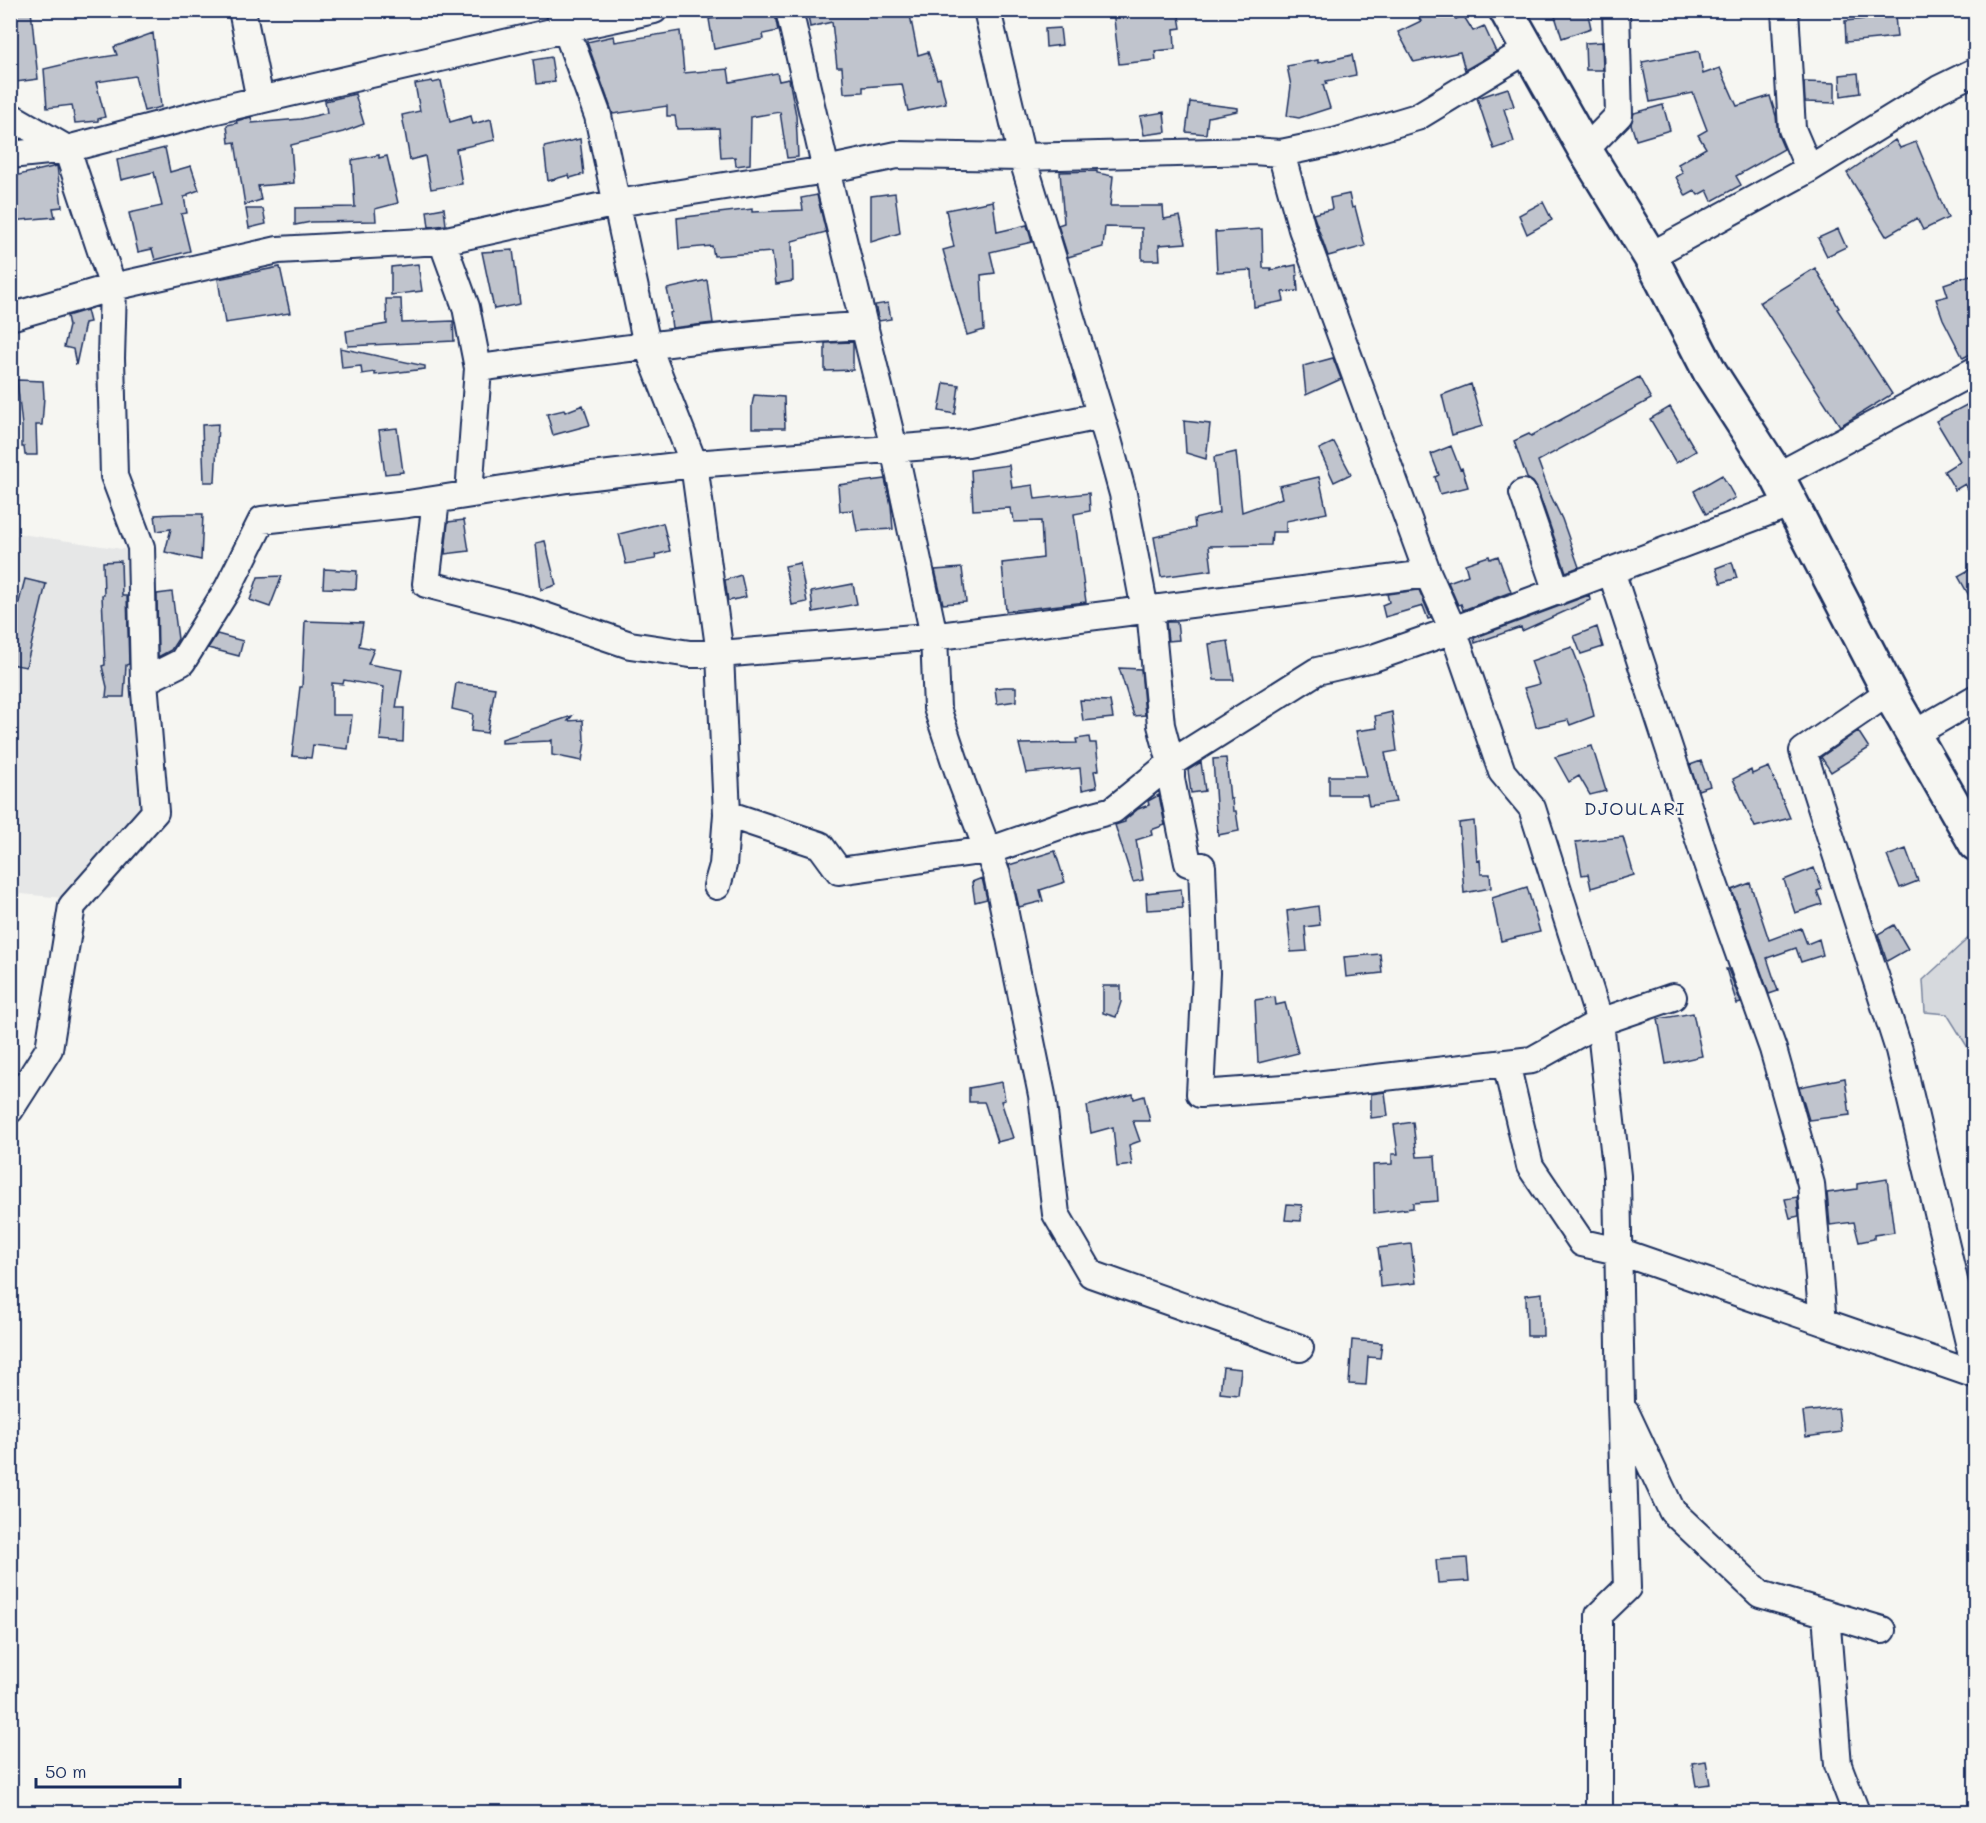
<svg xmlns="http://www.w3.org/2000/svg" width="1986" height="1823" font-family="Mali,sans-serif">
	<rect width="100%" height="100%" fill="#f6f6f2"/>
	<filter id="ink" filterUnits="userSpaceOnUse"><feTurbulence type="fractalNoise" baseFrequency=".0167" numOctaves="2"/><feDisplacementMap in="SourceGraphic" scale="12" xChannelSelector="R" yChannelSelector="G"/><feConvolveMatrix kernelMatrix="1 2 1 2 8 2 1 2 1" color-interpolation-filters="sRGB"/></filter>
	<g filter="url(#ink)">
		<!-- built -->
		<path fill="#e6e7e7" d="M21 534 129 550 141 811 63 898 11 893 10 537Z"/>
		<!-- green -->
		<path fill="#d6d9dd" stroke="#78849e" stroke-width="1.5" d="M1975 932V1059L1947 1014 1925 1012 1923 980Z"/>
		<!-- building -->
		<path fill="#c0c4cd" stroke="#1b2f5e" stroke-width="1.5" d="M10 10H31L38 79 16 82 13 40H10Z
			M730 10H774L778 31 763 34 764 39 714 49 709 19 717 18 716 14Z
			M807 10H909L918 55 928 52 937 79 940 78 946 103 908 111 902 84 863 87V92L844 93 842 67H837L832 22 810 27Z
			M1113 10H1178L1181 28 1174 29 1175 49 1155 51 1156 60 1119 64Z
			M1434 10H1451L1456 19 1463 15 1473 31 1484 26 1496 52 1465 70 1460 52 1414 62 1398 32 1421 21 1419 19Z
			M1553 10H1587L1591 28 1562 38Z
			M1895 16 1897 37 1846 42 1845 21Z
			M1060 28 1062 45 1046 47 1045 29Z
			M680 31 684 73 728 69 730 82 777 73 779 81 789 79 796 115 798 157 787 158 780 112 751 117 750 164 736 166 735 157 721 158 719 128 677 129 675 116H667V106L613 114 587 42 614 36 615 42Z
			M153 33 161 107 144 111 135 76 96 82 105 117 98 119V121L75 123 72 105 47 108 44 69 78 61 117 55 114 47Z
			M1602 42 1603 70H1586L1585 43Z
			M1699 51 1703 74 1720 68 1737 106 1770 96 1776 116 1778 135 1784 149 1736 176 1741 185 1712 201 1707 190 1698 195 1695 191 1686 196 1676 177 1683 173 1678 164 1706 148 1698 135 1707 130 1693 93 1650 102 1642 62Z
			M1352 55 1356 75 1326 81 1327 84 1323 85 1330 108 1299 118 1287 116 1291 86 1287 66 1318 60V63Z
			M551 57 555 82 536 84 533 60Z
			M1858 73 1860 93 1841 96 1840 75Z
			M432 81 433 83 441 81 450 122 471 116 473 124 491 119 495 140 456 149 462 184 431 189 425 156 410 160 402 115 420 111 415 84Z
			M1804 82 1835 83V103L1805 102Z
			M1508 88 1514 106 1504 109 1514 142 1494 149 1477 98Z
			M355 94 364 124 343 132 291 145 294 183 258 186 261 200 245 205 235 142 229 143 227 125 237 123 236 121 251 117 252 123 301 119 327 113 325 101Z
			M1190 102 1238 108V111L1208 117 1206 134 1186 132Z
			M1663 105 1670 130 1636 140 1631 124 1634 113Z
			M1164 112 1166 132 1144 135 1140 116Z
			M580 139 584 174 570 178 569 175 548 181 544 147Z
			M1895 140 1900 148 1916 142 1948 218 1923 230 1917 218 1886 236 1847 173Z
			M165 148 170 172 191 166 199 190 188 194V196L184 197 187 213 181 214 190 251 155 260 152 249 138 252 129 213 162 206 154 172 121 180 117 160Z
			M379 155V158L387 156 398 203 375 209 376 221 311 222 295 225V208L355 207 352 160Z
			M57 166 62 207 53 208 55 217 10 221V177Z
			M1097 171V173L1113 176 1110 206H1163L1164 219 1180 216 1186 243 1159 245 1160 260H1142V228L1105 227 1103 247 1068 257 1058 225 1064 223 1060 172Z
			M895 193 900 233 871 242V196Z
			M1349 194 1352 208 1355 207 1365 246 1328 256 1313 214 1332 209 1330 198Z
			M817 195 826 232 792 241 793 281 776 284 772 252 714 256 712 246 679 249 677 218 752 209V212L803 210 801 198Z
			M993 201 997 232 1027 225 1032 242 990 252 995 273 981 275 984 330 967 335 943 250 954 247 946 210Z
			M1543 202 1552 220 1527 234 1519 215Z
			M444 208 446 225 429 227 427 211Z
			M246 209H263L266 224 249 228Z
			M1262 229 1263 268H1271V270L1296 265 1298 291 1282 292 1284 301 1254 307 1252 270 1217 272 1215 232Z
			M1838 229 1846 247 1827 256 1818 238Z
			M513 250 520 304 494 309 482 252Z
			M418 264 422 291 391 295V267Z
			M280 267 290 313 225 323 218 279Z
			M1815 268 1839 308 1837 309 1892 394 1840 426 1760 302Z
			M1976 273V351L1963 358 1943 319 1936 299 1948 296 1944 284Z
			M707 280 713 323 672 328 670 313 672 312 667 289Z
			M386 299H401L402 323 453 321 454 341 348 346 346 331 387 324Z
			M888 303 891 319 879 321 875 305Z
			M87 310 90 322 85 323 76 365 73 349 64 347 69 326 67 316Z
			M853 342V370L825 371V343Z
			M340 348 425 366V369L375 375V372L362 374 361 366 342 368Z
			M1333 358 1341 379 1306 395 1303 366Z
			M1639 377 1651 399 1538 461 1550 494 1562 519 1579 567 1566 572 1537 488 1533 482 1527 478 1514 441 1529 434 1531 436Z
			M17 380 43 381 44 397 42 425H36L37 455H25L24 447H22V426Z
			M944 383 959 385 955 414 939 411Z
			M1471 384 1483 426 1452 435 1442 395Z
			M754 395 784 397 785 428H752V405Z
			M1976 400V502L1965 484 1955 490 1944 471 1960 461 1936 421Z
			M583 405 590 425 553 435 547 414 564 410 565 412Z
			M1670 407 1696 451 1676 463 1650 419Z
			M1184 421 1210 424 1206 459 1186 453Z
			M218 424 215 482H204L202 425Z
			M397 428 403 472 385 474 379 430Z
			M1334 442 1351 474 1334 482 1319 449Z
			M1451 446 1460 469 1462 468 1468 487 1440 494 1435 477 1439 475 1431 454Z
			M1236 452 1242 512 1282 498 1279 486 1319 477 1327 513 1286 521V532H1272L1271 545 1209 546 1212 570 1161 577 1154 537 1195 528 1194 519 1219 513 1214 457Z
			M1009 465 1012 488 1033 485 1035 499 1089 493 1090 511 1074 514 1086 602 1006 611 1002 563 1043 558 1041 521 1014 522 1013 514H1011L1010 508 973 510 971 470Z
			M1722 475 1735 498 1706 514 1694 491Z
			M885 479 891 505 893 529 857 531 853 510 840 511 838 485Z
			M174 514H203L201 560 165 552 171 529 157 531 155 515Z
			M464 520 469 551 445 554 448 522Z
			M663 523 670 551 655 555 656 559 626 564 619 534Z
			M545 541 556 585 541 590 536 543Z
			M1489 556 1490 559 1498 556 1511 592 1463 610 1461 604 1458 605 1448 582 1468 575 1465 564Z
			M121 561 122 596H127L129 664 126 665 124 697H106L107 687 102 666 105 665 102 595H104L103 562Z
			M1732 562 1737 578 1721 583 1716 568Z
			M800 563 807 602 792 605 785 566Z
			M1976 566V608L1958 576Z
			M962 568 966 602 943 604 935 570Z
			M324 569 357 571 356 589 323 588Z
			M741 575 746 597 728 601 725 580Z
			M282 576 270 607 250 600 258 577Z
			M25 579 46 584 26 667 10 664V637Z
			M853 584 857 604 813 612 811 592Z
			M1419 590 1431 618 1428 619 1423 606 1385 617 1382 605 1389 602 1387 594Z
			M172 592 178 639 171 650 158 657 157 594Z
			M1589 595 1590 600 1522 631 1521 627 1475 643 1474 638Z
			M305 621 363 623 359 646 374 649 368 664 402 670 396 708H404L403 742 380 740 384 687 344 680 343 684 332 683V715H352L348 749 313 745 311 758 292 756 300 687H302Z
			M1166 622H1177L1179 640 1168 641Z
			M1597 627 1603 647 1581 654 1574 636Z
			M217 634 243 641 239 656 208 648Z
			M1228 641 1234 680H1214L1209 644Z
			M1572 647 1587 686 1594 716 1570 725 1568 720 1536 727 1531 707 1524 688 1539 684 1531 661Z
			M1119 668 1141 669 1145 715 1134 716Z
			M456 683 495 688 487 733 471 731 473 714 452 709Z
			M1005 687H1016V701L997 704 995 688Z
			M1080 700 1110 701 1113 718 1083 721Z
			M1392 712 1397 751 1385 753 1396 802 1369 806 1367 795H1329V776H1367L1356 731 1377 728 1375 716Z
			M572 716 568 721 583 720 584 741 585 742 582 761 552 755V740L550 741 502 743V739Z
			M1858 731 1869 748 1831 772 1821 757Z
			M1089 737 1090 743H1096L1099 770 1094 771 1097 787 1082 790 1080 768 1026 773 1019 744 1077 743 1076 739Z
			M1592 746 1606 791 1590 795 1579 776 1569 782 1555 757Z
			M1226 758 1230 799H1232L1233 811H1236L1239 831 1218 835 1213 759Z
			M1701 761 1710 786 1698 790 1690 765Z
			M1201 762 1205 791 1191 793 1188 770Z
			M1769 767 1790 818 1755 827 1733 779 1751 770 1752 774Z
			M1159 795 1165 825 1151 830 1152 835 1136 840 1143 880 1133 882 1115 825 1125 822V820L1138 809 1149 805 1148 801Z
			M1474 821 1477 861 1480 860 1481 874H1490L1491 888 1464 893 1459 823Z
			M1623 837 1634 875 1591 888 1588 874 1582 875 1576 842Z
			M1906 849 1918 881 1900 888 1887 856Z
			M1055 851 1065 882 1040 890 1043 901 1019 907 1009 865Z
			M1814 868 1822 889 1817 891 1822 904 1795 913 1784 880Z
			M982 878 987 899 975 902 972 882Z
			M1750 883 1769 940 1801 928 1807 944 1819 939 1823 955 1801 962 1796 948 1767 958 1778 991 1769 994 1732 890Z
			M1527 887 1540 932 1501 941 1492 898Z
			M1181 889 1183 908 1147 910 1146 893Z
			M1318 906 1320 925 1305 927 1307 951 1291 952 1287 911Z
			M1894 925 1908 949 1887 961 1878 934Z
			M1380 954 1382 973 1346 977 1344 957Z
			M1726 969H1728L1741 1003 1737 1004Z
			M1103 986H1121V1002L1116 1017 1103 1013Z
			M1275 997 1276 1005 1285 1003 1298 1053 1258 1063 1255 1000Z
			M1693 1013 1702 1056 1666 1064 1658 1019Z
			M1845 1078 1850 1115 1809 1120 1799 1087Z
			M1002 1082 1005 1100 1001 1101 1013 1138 997 1142 985 1104 984 1102H969V1088Z
			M1385 1092 1388 1116 1371 1118V1094Z
			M1133 1094 1134 1099 1144 1096 1150 1121H1133L1140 1141 1129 1145 1132 1165 1117 1167 1113 1127 1091 1133 1087 1106Z
			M1413 1122 1417 1157 1435 1156 1438 1201 1413 1203V1208L1374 1213 1373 1165 1392 1164V1154H1398L1394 1125Z
			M1887 1179 1894 1232 1874 1235V1239L1859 1242 1854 1222 1830 1225 1827 1193 1857 1189V1184Z
			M1797 1197 1799 1216 1790 1218 1785 1199Z
			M1287 1204 1302 1205 1301 1221 1285 1220Z
			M1411 1244 1416 1283 1380 1287 1379 1270H1381L1378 1248Z
			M1542 1293 1543 1336H1527L1526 1295Z
			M1352 1340 1382 1343 1380 1358 1368 1357 1366 1385 1349 1384Z
			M1223 1367 1241 1369 1238 1395 1220 1393Z
			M1838 1408 1841 1432 1806 1437 1803 1412Z
			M1467 1558 1469 1581 1438 1583 1436 1560Z
			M1706 1761 1710 1784 1696 1786 1692 1763Z"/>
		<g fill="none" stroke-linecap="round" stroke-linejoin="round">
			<defs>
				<path id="minor" d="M242 10 260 100
					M559 10 598 116 647 345 694 464 720 654 727 814 723 865 717 886
					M789 10 826 170 894 448 934 636 937 708 962 783 997 875 1042 1095 1056 1214 1091 1274 1300 1348
					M987 10 1022 157 1107 436 1123 494 1145 610 1151 620 1161 725 1171 763V779L1188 863 1202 866 1206 973 1200 1094 1298 1087 1532 1060 1600 1022 1673 997
					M1785 10 1792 129 1809 169
					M10 116 67 149 113 287 111 358 114 476 141 547 144 681 155 812 72 906 49 1049 10 1110
					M1585 150 1619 115 1616 10
					M1281 153 1302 229 1428 574 1453 630 1502 772 1532 808 1600 1022 1617 1176 1621 1403 1627 1588 1599 1615V1812
					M10 155 67 149 208 112 565 29 654 10
					M442 241 466 307 478 368
					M1650 256 1809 169 1939 89 1976 71
					M10 317 113 287 278 250 442 241 617 203 826 170 897 155 1022 157 1253 151 1281 153 1334 142 1417 117 1527 50
					M1777 476 1976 370
					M1523 493 1557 592
					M469 494 478 368C606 351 735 332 865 326
					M436 500 426 584 524 609 630 645 690 654H720L939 636 1428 574
					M1611 571 1706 861 1773 1049 1811 1184 1822 1312 1821 1320
					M144 681 182 662 228 588 262 520 408 504 567 479 694 464 968 443 1100 416
					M1889 692 1803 751 1899 1050 1976 1372
					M1912 735 1976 698
					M727 814 820 845 839 871 994 849 1079 819 1113 810 1171 763 1317 671 1373 658 1453 630 1792 503
					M1506 1063 1530 1166 1582 1243 1618 1251 1976 1375
					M1626 1413 1672 1511 1760 1594 1882 1630
					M1826 1614 1838 1765 1856 1812"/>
				<path id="highway" d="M1506 10 1585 150 1650 256 1710 372 1777 476 1889 692 1976 844"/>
			</defs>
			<!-- minor casing -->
			<use href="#minor" stroke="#1b2f5e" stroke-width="30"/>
			<!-- highway casing -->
			<use href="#highway" stroke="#1b2f5e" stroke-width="38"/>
			<!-- minor -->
			<use href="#minor" stroke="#f6f6f2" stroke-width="26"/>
			<!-- highway -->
			<use href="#highway" stroke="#f6f6f2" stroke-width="33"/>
		</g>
	</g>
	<g text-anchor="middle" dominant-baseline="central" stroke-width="5" stroke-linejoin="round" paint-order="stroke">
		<!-- neighbourhood labels -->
		<g font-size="18" letter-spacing="1.5" fill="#1b2f5e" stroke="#f6f6f2">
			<text x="1635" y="808">DJOULARI</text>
		</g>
	</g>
	<!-- margin -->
	<rect width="1986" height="1823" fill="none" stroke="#f6f6f2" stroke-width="36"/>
	<rect x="18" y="18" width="1950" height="1787" fill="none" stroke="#1b2f5e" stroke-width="2" filter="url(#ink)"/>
	<!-- scale -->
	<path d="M36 1778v9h144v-9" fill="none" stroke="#1b2f5e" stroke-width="3"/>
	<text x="45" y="1778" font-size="18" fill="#1b2f5e" stroke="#f6f6f2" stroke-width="4.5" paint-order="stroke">50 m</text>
</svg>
